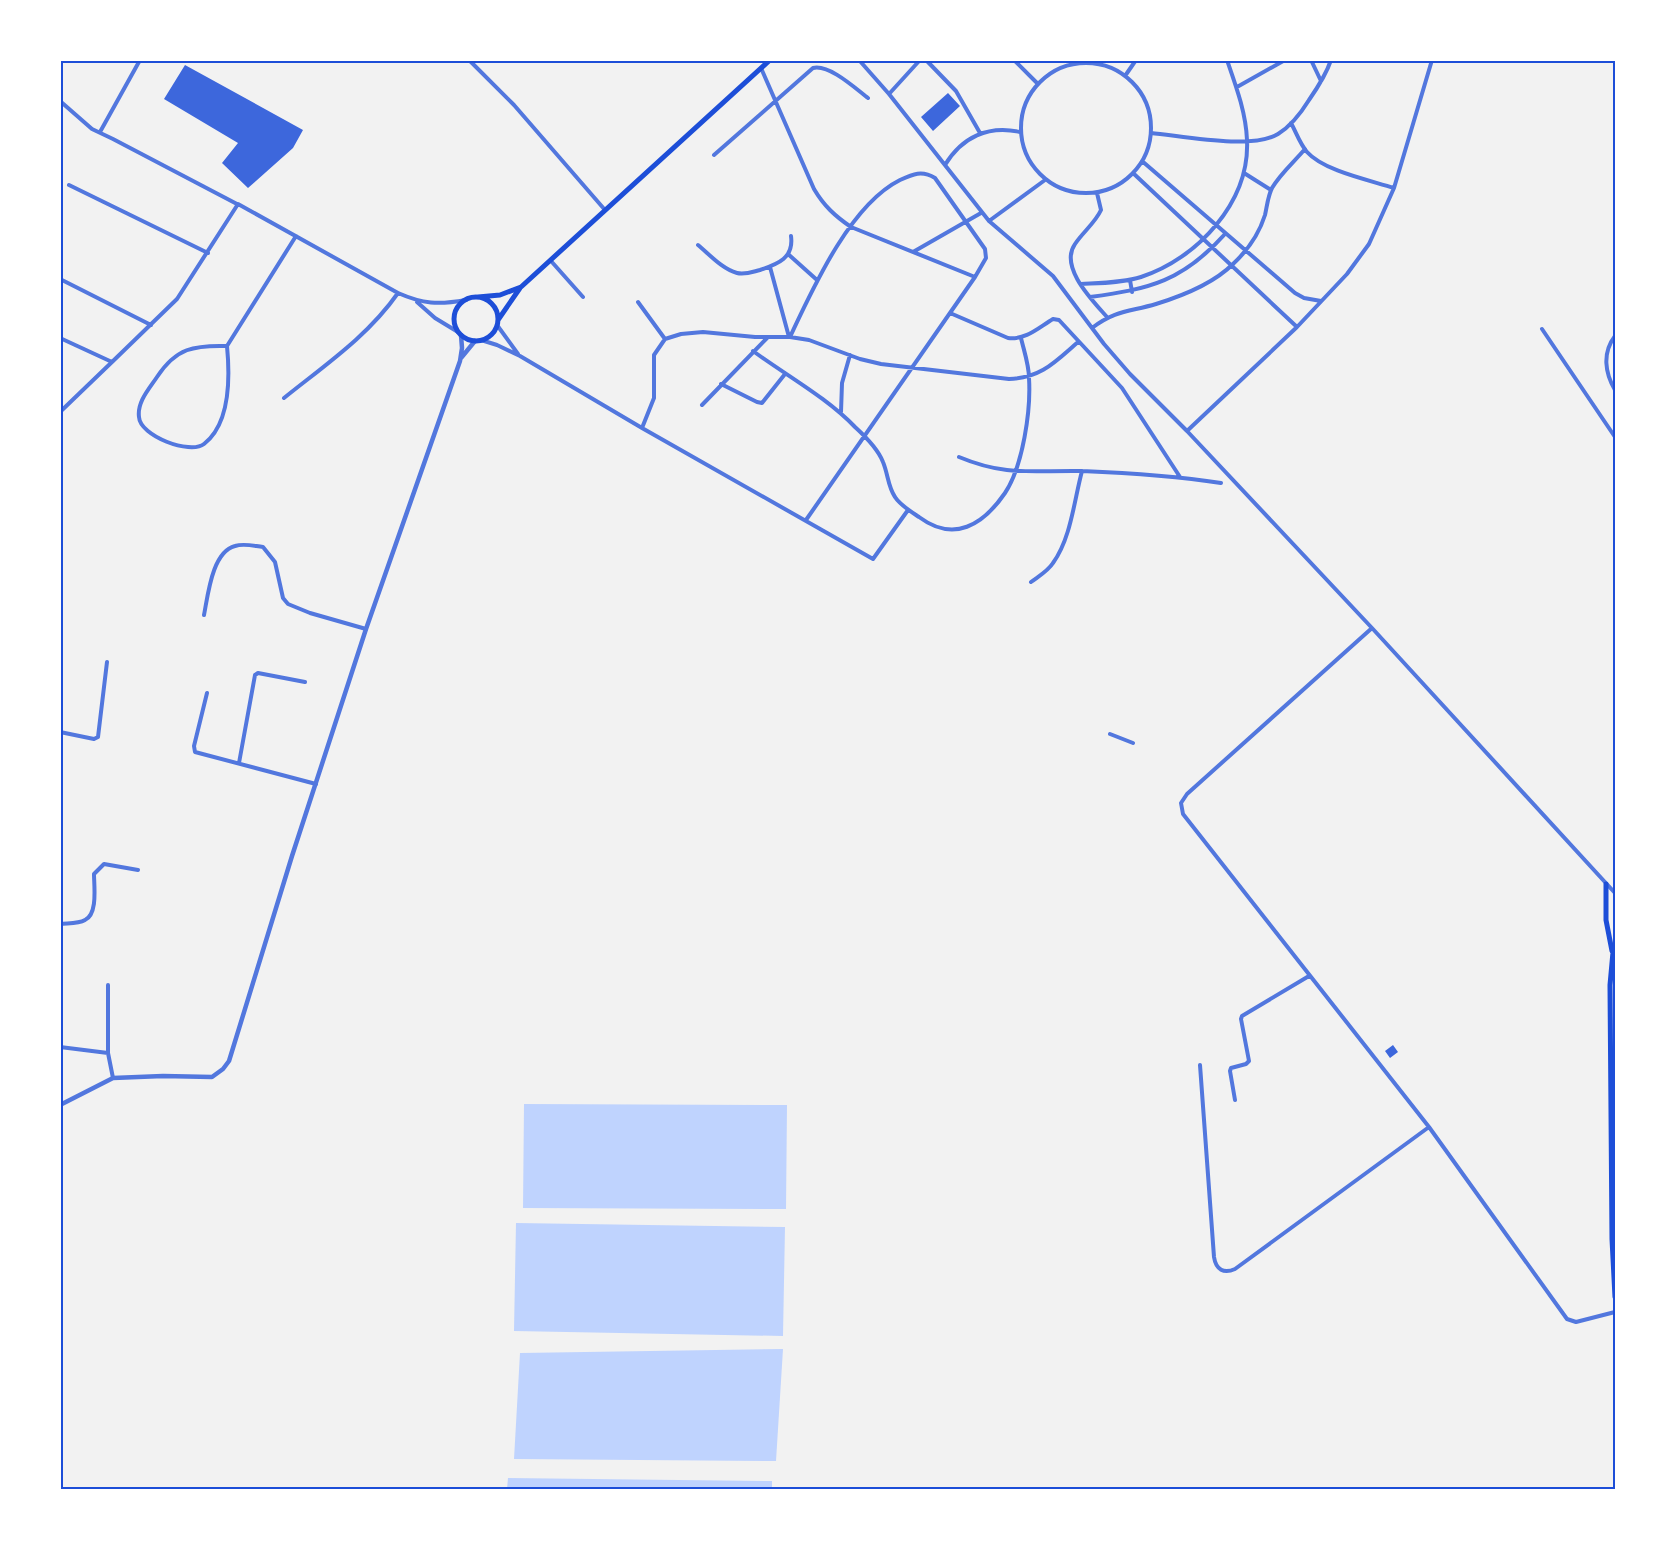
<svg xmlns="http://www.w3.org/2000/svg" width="1675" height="1549" font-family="Montserrat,sans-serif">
	<rect width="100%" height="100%" fill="#f2f2f2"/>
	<!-- water -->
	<path fill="#bfd3fe" d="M524 1104 787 1105 786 1209 523 1208Z
		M516 1223 785 1227 783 1336 514 1331Z
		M783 1349 776 1461 514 1459 520 1353Z
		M508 1478 772 1481V1489H507Z"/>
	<!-- building -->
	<path fill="#3d67dc" d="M185 65 303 130 293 148 248 188 222 163 238 143 164 99Z
		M948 93 960 106 933 131 921 117Z
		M1393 1045 1398 1052 1390 1058 1385 1051Z"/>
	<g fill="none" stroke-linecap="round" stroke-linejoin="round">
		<!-- minor -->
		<path stroke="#5277de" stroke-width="4" d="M469 60 514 105 605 210
			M859 60 889 94 989 221 1053 276 1104 344 1130 374 1187 431 1372 628 1615 893
			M926 60 956 91 980 133
			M1014 60 1038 84
			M1311 60 1321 81
			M1021 128a65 65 0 1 1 130 0a65 65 0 1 1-130 0Z
			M761 68 814 189C824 206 835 216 851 227L975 277
			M1125 76 1136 60
			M1237 87 1285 60
			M889 94 920 60
			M60 101 92 129 113 139 237 204
			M1291 123C1296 132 1300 144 1307 152 1324 171 1369 180 1394 188
			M100 132 140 60
			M1151 133C1183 136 1251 150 1278 134 1291 126 1301 113 1309 100 1318 87 1326 75 1331 60
			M714 155 813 68C829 64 855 88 868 98
			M1142 161 1295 293 1304 298 1321 301
			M945 165C962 137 988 125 1020 132
			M1133 173 1297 327
			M1244 173 1271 190
			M69 185 208 253
			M1097 193 1101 210C1095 223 1083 232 1075 244 1059 267 1092 300 1107 317
			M989 221 1045 180
			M698 245C709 254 722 269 737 273 745 275 752 272 760 270 778 264 794 258 791 236
			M913 252 981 213
			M788 254 817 280
			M551 261 583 297
			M770 267 789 337
			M60 279 151 325
			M1130 280 1132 292
			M1081 284C1100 283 1122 283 1141 277 1197 259 1250 202 1247 140 1246 113 1236 86 1227 60
			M1090 297C1150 289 1183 281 1225 234
			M417 302 435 318 458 332
			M638 302 665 339
			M950 313 1008 338C1026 340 1038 328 1053 319L1059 320 1122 388 1180 477
			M497 325 518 354
			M1092 328C1116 310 1129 312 1156 304 1182 296 1213 284 1233 264 1247 251 1259 234 1265 215 1267 206 1268 196 1272 188 1280 174 1294 162 1305 149
			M1542 329 1615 437
			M1615 336C1602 353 1605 373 1615 390
			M790 337C813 288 850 205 900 180 913 174 922 170 935 178L985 249 986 258 975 277 806 520
			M60 338 112 362 177 299 238 204 398 293C423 304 438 305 466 300
			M481 340 497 345 520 356 642 428 873 559 908 510
			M227 346C194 345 176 348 157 377 149 389 137 402 139 417 140 436 190 455 204 444 231 423 230 377 227 346L296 236
			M753 351C787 376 826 397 855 427 866 437 878 449 883 462 888 474 888 487 895 497 900 505 910 511 919 517 954 543 983 525 1005 493 1023 466 1031 410 1029 378 1029 365 1024 351 1021 338
			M721 384 757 402 762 403 785 374
			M284 398C325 365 368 336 398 293
			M702 405 767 338
			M60 412 112 362
			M841 412 842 383 850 355
			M642 428 654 398V355L665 339 681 334 703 332 755 337H790L809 340 860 359 881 364 1009 379C1041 378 1055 362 1078 342
			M1187 431 1297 327 1347 274 1369 244 1394 188 1432 60
			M959 457C1007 477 1033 470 1082 471 1129 473 1175 476 1221 483
			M1031 582C1039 576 1048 571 1053 563 1071 538 1074 501 1082 471
			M204 615C208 595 212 552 235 546 244 543 254 546 263 547L275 562 283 598 288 604 310 613 366 629
			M1372 628 1187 794 1181 803 1183 814 1429 1127 1567 1319 1576 1322 1615 1312
			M207 693 194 746 195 752 316 784
			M60 732 94 739 98 737 107 662
			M1110 734 1133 743
			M239 763 255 675 258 673 305 682
			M60 924C68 923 78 924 85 920 98 914 94 886 94 874L104 864 138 870
			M60 1047 108 1053 113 1078
			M108 1053V985
			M1200 1065 1214 1257C1216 1270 1224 1274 1235 1269L1429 1127
			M1235 1100 1230 1071 1231 1068 1246 1064 1249 1061 1241 1019 1242 1016 1309 976"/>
		<!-- tertiary -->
		<path stroke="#5277de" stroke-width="4.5" d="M461 358 475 341
			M60 1105 113 1078 163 1076 212 1077 223 1069 229 1061 292 856 366 629 460 361 462 348 461 335"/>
		<!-- secondary -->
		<path stroke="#1d4ed8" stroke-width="5" d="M478 297 500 295 521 287 770 60
			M454 319a22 22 0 1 1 44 0a22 22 0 1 1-44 0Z
			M498 320 520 288
			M1606 884V920L1612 951
			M1615 947 1613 952 1610 985 1612 1239 1615 1297"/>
	</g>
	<!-- border -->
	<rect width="1675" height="1549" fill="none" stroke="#ffffff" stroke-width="123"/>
	<rect x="62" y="62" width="1552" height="1426" fill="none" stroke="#1d4ed8" stroke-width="2"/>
</svg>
